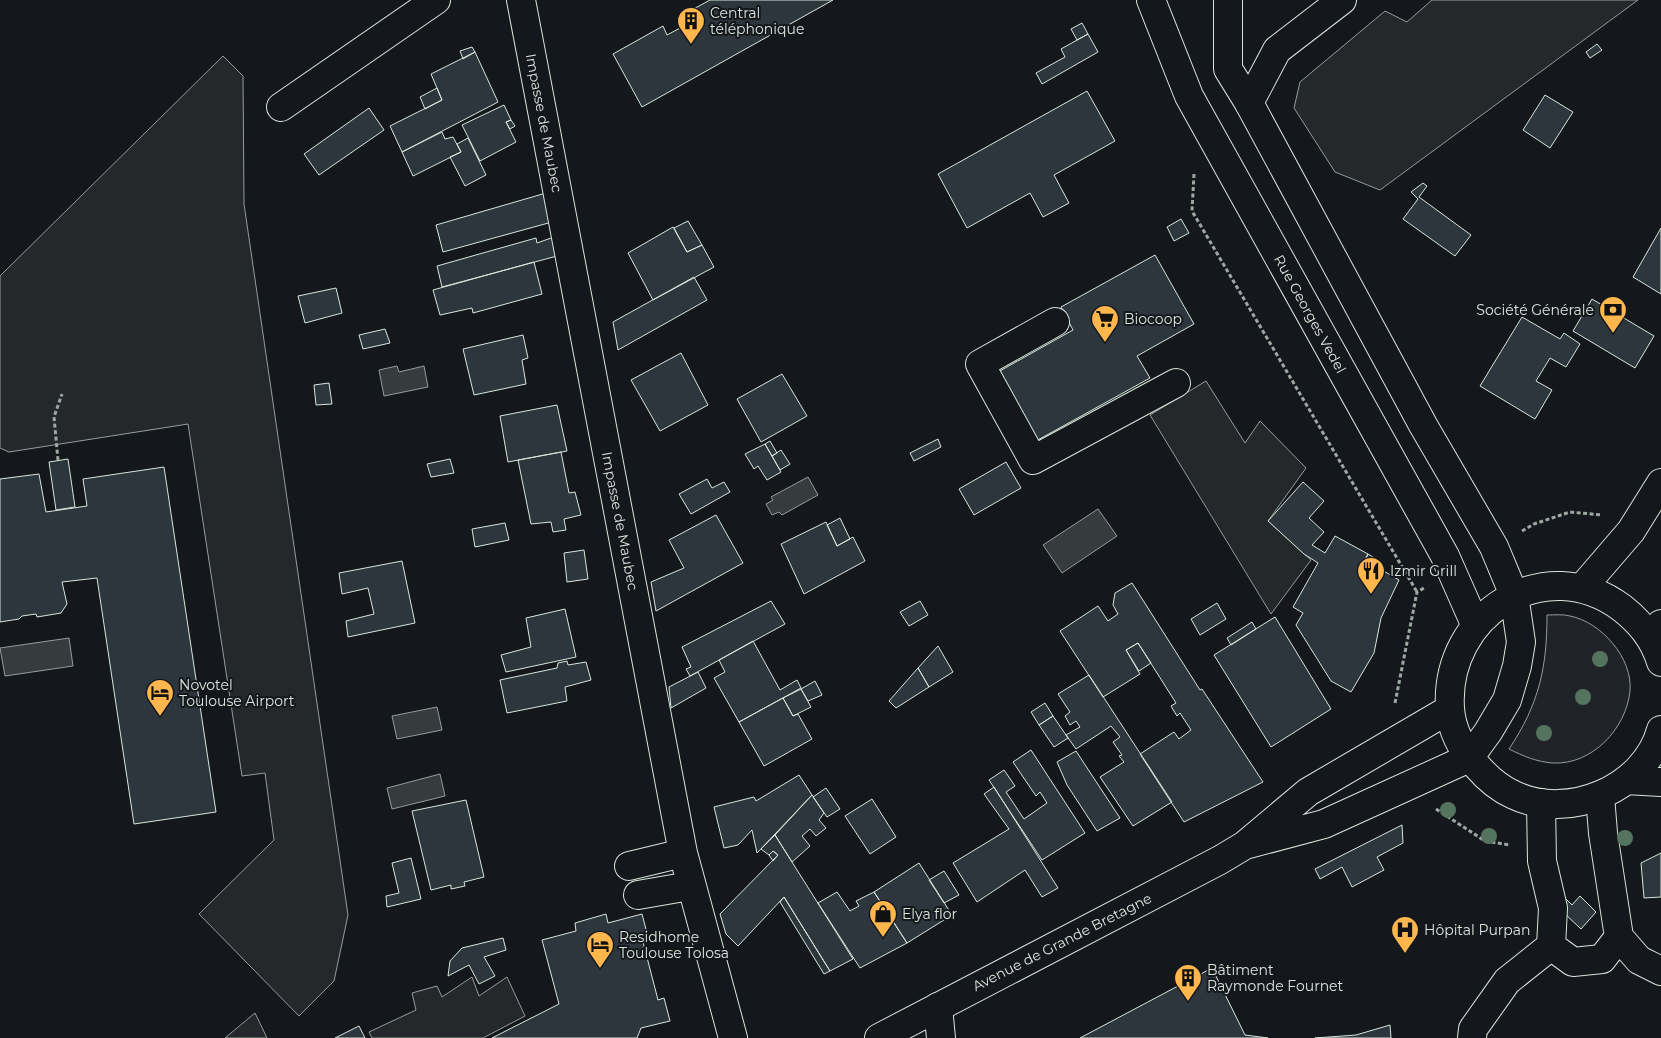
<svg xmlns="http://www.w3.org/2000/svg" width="1661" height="1038" font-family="Montserrat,sans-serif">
	<rect width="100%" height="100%" fill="#14181c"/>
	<!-- green -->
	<path fill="#202428" stroke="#939e99" d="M1547 615C1554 615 1563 614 1570 616 1601 622 1633 658 1630 691 1626 729 1592 765 1553 763 1537 762 1523 756 1509 749 1539 704 1547 668 1547 615Z"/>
	<!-- parking -->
	<path fill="#24282b" stroke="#939e99" d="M1432 0H1638L1380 190 1335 172 1294 108 1300 82 1385 11 1407 22Z
		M223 56 243 76 244 204 348 915 334 981 299 1016 199 914 274 840 265 773 242 776 188 424 9 452 0 448V276Z
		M1206 381 1245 443 1260 421 1306 468 1268 521 1311 560 1271 614 1150 415Z
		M472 977 479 996 507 977 525 1016 483 1038H372L369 1032 416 1010 412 993 437 986 442 997Z
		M255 1013 267 1038H225Z"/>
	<!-- water -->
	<path fill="#363b3e" stroke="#939e99" d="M397 366 399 372 424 366 428 387 384 396 379 370Z
		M808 477 818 495 782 515 779 512 772 515 766 504 773 500 771 497Z
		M1098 509 1117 536 1062 573 1043 545Z
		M69 638 73 666 5 676 0 648Z
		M437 707 442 730 397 739 392 716Z
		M440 774 445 796 392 809 387 788Z"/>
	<!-- building -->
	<path fill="#2c363c" stroke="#d8e6dc" d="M710 0H833L642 107 613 54 663 26 667 35 684 26 679 17Z
		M1082 23 1088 34 1077 40 1071 29Z
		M1088 34 1098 52 1042 84 1036 73 1065 57 1061 49Z
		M1597 44 1602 50 1590 58 1586 52Z
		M472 47 475 52 463 59 460 51Z
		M475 52 498 102 402 152 390 126 442 100 431 74Z
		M437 88 442 100 425 109 420 97Z
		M1087 91 1115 141 1054 175 1069 203 1043 217 1030 193 967 228 938 174Z
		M1545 95 1573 112 1550 148 1523 130Z
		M504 105 511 120 506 122 516 142 480 161 462 125Z
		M369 108 384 130 319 175 304 154Z
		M511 120 515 126 510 129 506 122Z
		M442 132 445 139 453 137 461 152 413 176 402 152Z
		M468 138 486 175 465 186 450 157 461 152 457 144Z
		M1423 183 1427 186 1419 197 1471 235 1455 256 1403 219 1418 199 1411 192Z
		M546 193 552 222 443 252 436 225Z
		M1181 219 1189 233 1174 241 1167 227Z
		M688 221 702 245 687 252 674 228Z
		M673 227 687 252 702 245 714 267 653 300 628 253Z
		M1661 228V294L1633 277Z
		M554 237 557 256 442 287 437 266 536 238 537 243Z
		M1155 255 1194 324 1137 356 1150 378 1036 441 998 372 1073 330 1061 307Z
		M534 262 542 294 473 313 472 308 440 315 433 290Z
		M694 277 707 300 618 350 613 322Z
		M336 288 342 313 305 323 298 296Z
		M1592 299 1654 336 1635 368 1573 331Z
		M1522 317 1560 339 1564 333 1580 344 1566 367 1550 358 1536 381 1552 390 1535 419 1480 386Z
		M385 329 390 343 363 349 359 335Z
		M523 335 528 358 522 360 526 384 474 395 463 349Z
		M681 353 708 405 660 431 631 380Z
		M782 374 807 416 761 442 737 399Z
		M329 383 332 404 316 405 314 385Z
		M557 405 567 451 508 462 500 416Z
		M938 439 941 447 914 461 910 453Z
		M770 441 777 453 772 456 765 444Z
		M765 444 781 472 767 480 758 466 754 469 745 454Z
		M781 450 790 464 780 470 772 456Z
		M561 452 569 493 575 492 581 515 564 519 566 530 553 532 551 522 531 524 518 460Z
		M68 459 75 507 56 510 49 462Z
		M450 459 454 473 431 477 427 464Z
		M1006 462 1021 488 974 515 959 489Z
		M164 467 216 812 134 824 97 578 62 582 67 604 61 613 37 617 36 614 22 616 19 619 0 622V479L39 474 46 512 87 506 83 479Z
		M707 479 712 488 724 482 730 492 691 514 679 494Z
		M1303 482 1324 501 1309 518 1324 532 1312 545 1325 553 1335 536 1368 554 1365 560 1399 580 1381 618 1374 653 1351 692 1331 681 1296 625 1303 613 1293 607 1318 563 1304 554 1268 521Z
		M716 515 743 563 656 611 651 582 684 568 669 540Z
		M840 518 850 539 837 546 827 525Z
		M826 522 837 546 853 537 865 561 804 594 781 544Z
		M505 523 509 540 475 547 472 529Z
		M584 550 588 579 567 582 564 553Z
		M1368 554 1376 559 1373 565 1365 560Z
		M402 561 415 623 348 637 346 621 374 614 368 588 342 594 339 573Z
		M1132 583 1200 690 1202 689 1263 782 1184 822 1140 754 1174 732 1179 739 1191 730 1180 713 1177 716 1171 706 1176 703 1138 643 1126 650 1140 674 1103 697 1060 631 1098 606 1108 621 1118 614 1113 605 1115 593Z
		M771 601 785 624 690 676 686 669 691 667 682 647Z
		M920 601 928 615 909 626 900 612Z
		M1217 603 1226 619 1200 635 1191 619Z
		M565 609 576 657 506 672 501 655 531 647 526 618Z
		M1275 617 1331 709 1271 747 1214 655Z
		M1252 622 1256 629 1231 645 1227 638Z
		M753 641 780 690 797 680 801 688 739 722 714 678 725 672 719 660Z
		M1138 643 1151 663 1139 671 1126 650Z
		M938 646 953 672 929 687 918 668Z
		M567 661 568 665 586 662 591 680 565 687 567 701 507 713 500 680 557 668 558 663Z
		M918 668 929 687 896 708 889 701Z
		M698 672 706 688 671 708 669 687Z
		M1089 675 1172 802 1133 826 1100 777 1124 762 1119 756 1122 755 1113 742 1120 737 1111 726 1076 749 1066 735 1080 727 1076 721 1070 725 1065 716 1070 712 1058 694Z
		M815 681 822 695 808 701 801 689Z
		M801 689 811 707 793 716 783 698Z
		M783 698 793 716 798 714 812 739 764 766 739 722Z
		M1045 703 1053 716 1039 725 1031 712Z
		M1053 716 1068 738 1054 747 1039 725Z
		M1031 750 1085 833 1042 860 989 780 1004 770 1015 786 1006 792 1024 819 1047 803 1040 792 1036 796 1013 762Z
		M1076 751 1120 818 1097 831 1067 785 1057 762Z
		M799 775 812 795 757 853 752 830 738 845 724 848 714 807 754 797 756 801Z
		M994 787 1058 888 1042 897 1025 870 977 902 953 863 1009 829 984 794Z
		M826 788 840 809 827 817 813 797Z
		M812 795 824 813 819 820 826 828 816 836 810 829 802 836 810 846 792 862 775 835Z
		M872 799 896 837 870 854 845 816Z
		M466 800 484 877 464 882 465 886 451 889V885L431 890 412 811Z
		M1402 825 1403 843 1377 857 1384 870 1352 887 1342 867 1320 879 1315 869Z
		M775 835 853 959 830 971 784 897 738 946 726 934 720 914 778 855 773 851 769 855 761 849Z
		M773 851 778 855 773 861 769 855Z
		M1661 853V897L1644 898 1641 863Z
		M411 858 421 899 387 907 386 896 399 893 392 863Z
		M919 863 952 915 907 943 874 892Z
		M944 871 959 895 944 903 929 880Z
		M837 892 850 911 859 906 856 901 874 892 907 943 860 968 818 903Z
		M1580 896 1596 912 1581 929 1564 913 1567 909 1561 903 1565 898 1572 905Z
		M784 897 830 971 824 974 780 902Z
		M606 914 608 923 642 914 648 937 642 938 658 1000 664 998 670 1021 641 1028 637 1038H492L559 1004 542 940 576 931 575 923Z
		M503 938 506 950 484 957 495 976 479 984 469 965 448 976 450 961 462 948Z
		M1212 968 1245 1035 1268 1038H1080Z
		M1390 1025 1391 1038H1315L1356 1035Z
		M359 1026 365 1038H335Z"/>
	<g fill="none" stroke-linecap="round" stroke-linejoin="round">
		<defs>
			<path id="minor" d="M521 0 683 853 733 1038
				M1249 103 1277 50 1342 0
				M281 107 436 0
				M1055 322 980 364 1033 460 1176 383
				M1582 588 1631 531 1661 483
				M1657 648 1661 624
				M1600 796 1603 833 1619 937 1639 960 1661 971
				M1541 803 1542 861 1553 908 1551 946
				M629 866 683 853
				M638 895 690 886
				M1551 946 1573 962 1602 959 1619 937
				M938 1007 941 1038
				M1472 1038 1473 1029 1507 981 1551 946"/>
			<path id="major" d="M1151 0 1189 96 1445 556 1475 624
				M1228 0V69L1249 103 1423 425 1494 547 1514 595 1521 642 1517 666 1507 700 1488 732 1469 758 1324 824 1245 845
				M1661 662C1654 639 1641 623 1622 608 1545 550 1444 614 1450 708 1451 728 1462 751 1476 765 1487 778 1498 788 1514 795 1568 821 1645 789 1661 730
				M1626 780 1661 782
				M879 1038 1220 860 1245 845 1308 792 1450 709"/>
		</defs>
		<!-- minor casing -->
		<use href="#minor" stroke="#d8e6dc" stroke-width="30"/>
		<!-- major casing -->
		<use href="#major" stroke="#d8e6dc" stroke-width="30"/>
		<!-- path -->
		<path stroke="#9da8a2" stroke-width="3" stroke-dasharray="4 2.5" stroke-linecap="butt" d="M1194 174 1192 211 1417 592
			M58 460 54 417 62 394
			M1522 531 1534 524 1570 512 1602 515
			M1395 703 1417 592 1424 588
			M1436 809 1485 841 1510 845"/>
		<!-- minor -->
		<use href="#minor" stroke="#14181c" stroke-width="28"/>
		<!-- major -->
		<use href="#major" stroke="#14181c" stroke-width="28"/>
	</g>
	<!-- trees -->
	<g fill="#55745f">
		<circle cx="1600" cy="659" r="8"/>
		<circle cx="1583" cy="697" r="8"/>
		<circle cx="1544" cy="733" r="8"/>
		<circle cx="1448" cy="810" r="8"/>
		<circle cx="1489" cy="836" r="8"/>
		<circle cx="1625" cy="838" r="8"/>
	</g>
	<!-- icons -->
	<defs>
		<symbol id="building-pin" viewBox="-11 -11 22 30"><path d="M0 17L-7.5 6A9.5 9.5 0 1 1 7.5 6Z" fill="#ffb74d" stroke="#14181c"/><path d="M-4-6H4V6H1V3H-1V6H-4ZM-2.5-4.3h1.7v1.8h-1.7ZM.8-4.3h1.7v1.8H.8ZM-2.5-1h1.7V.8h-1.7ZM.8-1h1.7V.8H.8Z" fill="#111"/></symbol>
		<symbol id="bank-pin" viewBox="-11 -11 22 30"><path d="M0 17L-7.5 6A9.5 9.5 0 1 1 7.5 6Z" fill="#ffb74d" stroke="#14181c"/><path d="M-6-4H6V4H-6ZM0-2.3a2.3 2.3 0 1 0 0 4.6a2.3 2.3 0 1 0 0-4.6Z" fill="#111"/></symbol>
		<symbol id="supermarket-pin" viewBox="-11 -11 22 30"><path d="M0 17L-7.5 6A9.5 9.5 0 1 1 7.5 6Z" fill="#ffb74d" stroke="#14181c"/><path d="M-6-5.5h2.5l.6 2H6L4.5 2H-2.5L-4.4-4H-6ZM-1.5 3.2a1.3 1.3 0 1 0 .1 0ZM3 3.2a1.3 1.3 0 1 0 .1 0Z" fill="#111"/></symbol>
		<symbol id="restaurant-pin" viewBox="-11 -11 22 30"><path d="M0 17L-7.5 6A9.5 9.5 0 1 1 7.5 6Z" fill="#ffb74d" stroke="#14181c"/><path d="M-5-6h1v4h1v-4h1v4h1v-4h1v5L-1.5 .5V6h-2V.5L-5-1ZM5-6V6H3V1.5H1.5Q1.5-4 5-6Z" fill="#111"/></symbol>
		<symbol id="hotel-pin" viewBox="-11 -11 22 30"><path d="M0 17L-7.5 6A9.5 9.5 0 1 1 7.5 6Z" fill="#ffb74d" stroke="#14181c"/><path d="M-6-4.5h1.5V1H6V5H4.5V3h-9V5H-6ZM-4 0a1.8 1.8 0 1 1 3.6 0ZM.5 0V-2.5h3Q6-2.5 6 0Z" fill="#111"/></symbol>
		<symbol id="shop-pin" viewBox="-11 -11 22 30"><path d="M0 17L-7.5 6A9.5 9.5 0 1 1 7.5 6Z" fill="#ffb74d" stroke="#14181c"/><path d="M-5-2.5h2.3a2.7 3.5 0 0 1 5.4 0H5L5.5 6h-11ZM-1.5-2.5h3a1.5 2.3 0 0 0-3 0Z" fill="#111"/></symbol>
		<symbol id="hospital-pin" viewBox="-11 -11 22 30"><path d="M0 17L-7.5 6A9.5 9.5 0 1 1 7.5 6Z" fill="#ffb74d" stroke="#14181c"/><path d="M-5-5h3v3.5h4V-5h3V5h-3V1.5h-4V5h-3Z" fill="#111"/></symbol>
	</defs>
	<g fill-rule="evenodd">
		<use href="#building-pin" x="675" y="5" width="32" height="43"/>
		<use href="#bank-pin" x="1597" y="294" width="32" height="43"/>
		<use href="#supermarket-pin" x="1089" y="303" width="32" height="43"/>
		<use href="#restaurant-pin" x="1355" y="555" width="32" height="43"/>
		<use href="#hotel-pin" x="144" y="677" width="32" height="43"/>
		<use href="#shop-pin" x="867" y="898" width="32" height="43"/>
		<use href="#hospital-pin" x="1389" y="914" width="32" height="43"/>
		<use href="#hotel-pin" x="584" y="929" width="32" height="43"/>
		<use href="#building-pin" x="1172" y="962" width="32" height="43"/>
	</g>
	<g text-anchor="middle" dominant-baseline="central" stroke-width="4" stroke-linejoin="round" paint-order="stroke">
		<!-- poi labels -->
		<g font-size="14" fill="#d8e6dc" stroke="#14181c" text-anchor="start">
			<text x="710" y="13">Central<tspan x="710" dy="16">téléphonique</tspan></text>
			<text x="1594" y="310" text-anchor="end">Société Générale</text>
			<text x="1124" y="319">Biocoop</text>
			<text x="1390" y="571">Izmir Grill</text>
			<text x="179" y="685">Novotel<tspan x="179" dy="16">Toulouse Airport</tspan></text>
			<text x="902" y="914">Elya flor</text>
			<text x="1424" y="930">Hôpital Purpan</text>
			<text x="619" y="937">Residhome<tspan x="619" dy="16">Toulouse Tolosa</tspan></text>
			<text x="1207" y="970">Bâtiment<tspan x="1207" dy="16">Raymonde Fournet</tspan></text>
		</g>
		<!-- street labels -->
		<g font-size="14" fill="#d8e6dc" stroke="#14181c">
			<text transform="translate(544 123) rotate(79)">Impasse de Maubec</text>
			<text transform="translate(1310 314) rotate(61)">Rue Georges Vedel</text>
			<text transform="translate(620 521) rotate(79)">Impasse de Maubec</text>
			<text transform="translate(1062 942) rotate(-27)">Avenue de Grande Bretagne</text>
		</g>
	</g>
</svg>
